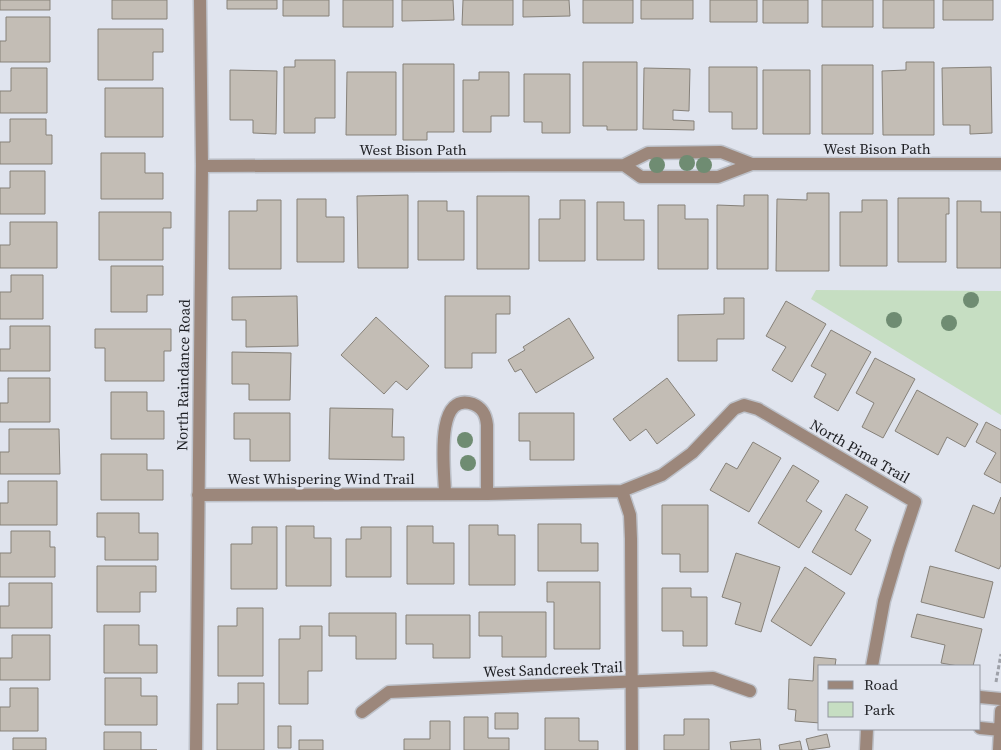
<svg xmlns="http://www.w3.org/2000/svg" width="1001" height="750" font-family="'Source Serif 4',serif">
	<rect width="100%" height="100%" fill="#e0e4ee"/>
	<!-- green -->
	<path fill="#c6dec2" d="M816 290 1001 291V415L811 299Z"/>
	<!-- building -->
	<path fill="#c3bdb5" stroke="#868179" d="M0 0H50V10H0Z
		M112 0H167V19H112Z
		M227 0H277V9H227Z
		M283 0H329V16H283Z
		M343 0H393V27H343Z
		M402 0H453L454 20 402 21Z
		M463 0H513V25H462Z
		M523 0H569L570 16 523 17Z
		M583 0H633V23H583Z
		M641 0H693V19H641Z
		M710 0H757V22H710Z
		M763 0H808V23H763Z
		M822 0H873V27H822Z
		M883 0H934V28H883Z
		M943 0H993V20H943Z
		M6 17H50V62H0V41H6Z
		M98 29H163V52H153V80H98Z
		M295 60H335V118H315V133H284V67H295Z
		M583 62H637V130H607V126H583Z
		M906 62H934V135H883L882 71 906 70Z
		M403 64H454V132H427V140H403Z
		M822 65H873V134H822Z
		M709 67H757V129H732V112H709Z
		M991 67 992 133 970 134V125H943L942 68Z
		M11 68H47V113H0V91H11Z
		M644 68 690 69 689 111 673 110V120L694 121V130L643 129Z
		M230 70 277 71 276 134 253 133V120H230Z
		M763 70H810V134H763Z
		M347 72H396V135H346Z
		M479 72H509V116H491V132H463V80H479Z
		M524 74H570V133H542V122H524Z
		M105 88H163V137H105Z
		M10 119H46V135H52V164H0V142H10Z
		M101 153H145V173H163V199H101Z
		M10 171H45V214H0V188H10Z
		M807 193H829V271H776L777 199 807 200Z
		M408 195V268H358L357 196Z
		M744 195H768V269H717V205L744 206Z
		M477 196H529V269H477Z
		M898 198H949V214H946V262H898Z
		M297 199H326V217H344V262H297Z
		M257 200H281V269H229V211H257Z
		M560 200H585V261H539V219H560Z
		M862 200H887V266H840V212H862Z
		M418 201H447V211H464V260H418Z
		M957 201H981V212H1001V268H957Z
		M597 202H624V220H644V260H597Z
		M658 205H685V219H708V269H658Z
		M99 212H171V228H163V260H99Z
		M10 222H57V268H0V245H10Z
		M111 266H163V295H147V312H111Z
		M11 275H43V319H0V292H11Z
		M297 296 298 346 246 347V320H232V297Z
		M445 296H510V314H496V353H472V368H445Z
		M724 298H744V339H717V361H678V315L724 314Z
		M786 301 826 324 792 382 772 370 786 347 766 336Z
		M376 317 429 366 407 390 396 381 384 394 341 355Z
		M569 318 594 358 536 393 521 369 515 372 508 360 525 350 523 347Z
		M10 326H50V371H0V349H10Z
		M95 329H171V351H164V381H105V348H95Z
		M831 330 871 352 838 411 814 397 826 374 811 366Z
		M232 352 291 353 290 400H249V384H232Z
		M875 358 915 379 883 438 862 427 874 403 856 393Z
		M8 378H50V422H0V403H8Z
		M667 378 695 415 657 444 646 429 630 441 613 419Z
		M917 390 978 424 965 447 947 437 938 455 895 431Z
		M111 392H147V411H164V439H111Z
		M330 408 393 409 392 437H404V460L329 459Z
		M234 413H290V461H250V439H234Z
		M519 413H574V460H530V441H519Z
		M986 422 1001 430V483L984 474 996 453 976 442Z
		M9 429H59L60 474H0V452H9Z
		M753 442 781 458 749 512 710 490 726 463 737 469Z
		M101 454H147V470H163V500H101Z
		M793 465 819 481 806 501 822 511 799 548 758 523Z
		M8 481H57V525H0V503H8Z
		M846 494 868 507 855 530 871 540 851 575 812 552Z
		M1001 497V565L999 569 955 551 973 505 994 514Z
		M662 505H708V572H680V554H662Z
		M97 513H139V533H158V560H105V537H97Z
		M538 524H581V543H598V571H538Z
		M469 525H498V535H515V585H469Z
		M286 526H314V538H331V586H286Z
		M407 526H433V543H454V584H407Z
		M252 527H277V589H231V544H252Z
		M361 527H391V577H346V539H361Z
		M11 531H50V547H55V577H0V553H11Z
		M736 553 780 567 761 632 735 624 741 603 722 597Z
		M97 566H156V592H140V612H97Z
		M930 566 993 582 984 618 921 602Z
		M805 567 845 593 811 646 771 621Z
		M547 582H600V649H554V602H547Z
		M9 583H52V628H0V606H9Z
		M662 588H691V597H707V646H683V631H662Z
		M237 608H263V676H218V626H237Z
		M479 612H546V657H502V636H479Z
		M329 613H396V659H356V636H329Z
		M917 614 982 629 973 666H958L941 663 945 645 911 637Z
		M406 615H470V658H433V644H406Z
		M104 625H139V645H157V673H104Z
		M300 626H322V671H308V704H279V639H300Z
		M12 635H50V680H0V658H12Z
		M814 657 836 659 835 666H820V723L795 721 796 710 788 709 789 679 813 681Z
		M105 678H141V696H157V725H105Z
		M238 683H264V750H217V704H238Z
		M10 688H38V731H0V707H10Z
		M495 713H518V729H495Z
		M464 717H488V738H509V750H464Z
		M545 718H579V741H598V750H545Z
		M684 719H709V750H664V735H684Z
		M430 721H450V750H404V739H430Z
		M278 726H291V748H278Z
		M104 732H141V750H157H104Z
		M827 734 830 747 809 750 806 739Z
		M13 738H46V750H13Z
		M760 739 761 750H731L730 742Z
		M299 740H323V750H299Z
		M800 741 802 750H780L779 745Z"/>
	<g fill="none" stroke-linecap="round" stroke-linejoin="round">
		<defs>
			<path id="street" d="M752 164 718 177H641L624 165 648 153 721 152 752 164H1001
				M202 166 624 165
				M622 491 630 515 631 539 632 750
				M445 494C445 474 433 390 473 404 483 408 486 415 487 425V494
				M198 495 487 494 622 491 662 475 692 453 734 409 744 405 758 409 915 502 899 550 884 601 872 666
				M980 697 1001 699
				M362 712 389 692 713 678 750 691
				M980 728 1001 730
				M196 750 202 166 200 0
				M866 750 867 729
				M999 750 1001 711"/>
		</defs>
		<!-- street casing -->
		<use href="#street" stroke="#bdc1c9" stroke-width="15"/>
		<!-- path -->
		<path stroke="#9ea1a9" stroke-width="3" stroke-dasharray="4 2.5" stroke-linecap="butt" d="M996 682 1001 654"/>
		<!-- street -->
		<use href="#street" stroke="#9c877b" stroke-width="12"/>
	</g>
	<!-- trees -->
	<g fill="#6f8c72">
		<circle cx="687" cy="163" r="8"/>
		<circle cx="657" cy="165" r="8"/>
		<circle cx="704" cy="165" r="8"/>
		<circle cx="971" cy="300" r="8"/>
		<circle cx="894" cy="320" r="8"/>
		<circle cx="949" cy="323" r="8"/>
		<circle cx="465" cy="440" r="8"/>
		<circle cx="468" cy="463" r="8"/>
	</g>
	<g text-anchor="middle" dominant-baseline="central" stroke-width="5" stroke-linejoin="round" paint-order="stroke">
		<!-- street labels -->
		<g font-size="15" fill="#1e1f23" stroke="#e0e4ee">
			<text x="877" y="148">West Bison Path</text>
			<text x="413" y="149">West Bison Path</text>
			<text transform="translate(183 375) rotate(-89)">North Raindance Road</text>
			<text transform="translate(860 451) rotate(30)">North Pima Trail</text>
			<text x="321" y="478">West Whispering Wind Trail</text>
			<text transform="translate(553 669) rotate(-2)">West Sandcreek Trail</text>
		</g>
	</g>
	<!-- legend -->
	<rect x="818" y="665" width="162" height="65" fill="#e0e4ee" stroke="#92959d"/>
	<rect x="828" y="681" width="25" height="8" fill="#9c877b" stroke="#92959d"/>
	<text x="864" y="690" font-size="15" fill="#1e1f23">Road</text>
	<rect x="828" y="702" width="25" height="15" fill="#c6dec2" stroke="#92959d"/>
	<text x="864" y="715" font-size="15" fill="#1e1f23">Park</text>
</svg>
